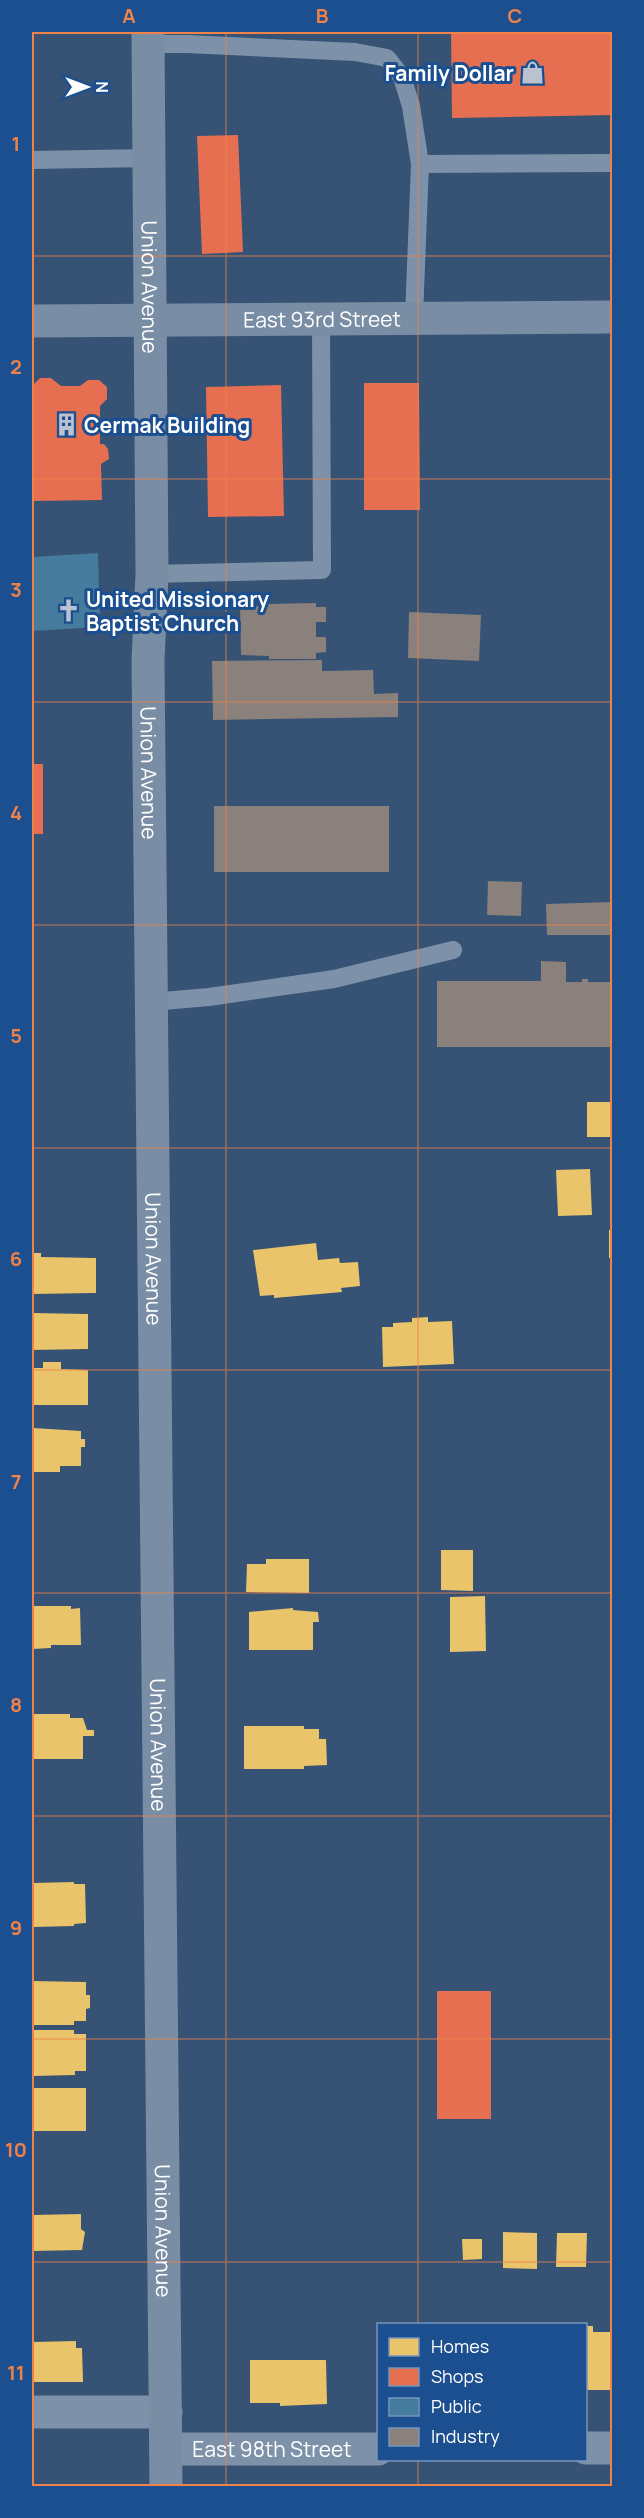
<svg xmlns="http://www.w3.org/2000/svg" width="644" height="2518" font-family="Manrope,sans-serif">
	<rect width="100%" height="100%" fill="#365274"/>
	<!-- homes -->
	<path fill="#e9c46a" d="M587 1102H612V1137H587Z
		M590 1169 592 1215 558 1216 556 1170Z
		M609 1230H612V1258H609Z
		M316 1243 318 1260 339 1258 340 1263 358 1262 360 1286 341 1288 342 1292 274 1298V1295L260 1296 253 1250Z
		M32 1253H41V1257L96 1258V1293L32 1294Z
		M32 1313 88 1314V1349L32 1350Z
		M428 1317V1322L452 1321 454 1364 383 1367 382 1327H393V1323L412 1322V1318Z
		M43 1362H61V1369L88 1370V1405H32V1368H43Z
		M33 1428 81 1431V1439H85V1447H81V1466H60V1472H32Z
		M441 1550H473V1591L441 1590Z
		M266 1559H309V1593L246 1592 247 1564H266Z
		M485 1596 486 1651 450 1652V1597Z
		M32 1606H71V1609L80 1608 81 1645H51V1648L32 1649Z
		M293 1608V1610L318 1612 319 1622H313V1650H249V1612Z
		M32 1714H70V1718H83L87 1730H94V1736H83V1759H32Z
		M244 1726H304V1729H319V1739H326L327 1765 304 1766V1769H244Z
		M74 1882V1884H85L86 1923 74 1924V1926L32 1927V1883Z
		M32 1981 86 1982V1995H90V2008L86 2009V2021H74V2025H32Z
		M32 2030H74V2034H86V2071H75V2075L32 2076Z
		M32 2088H86V2131H32Z
		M81 2214V2229L85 2232 82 2250 32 2251V2215Z
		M503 2232 537 2233V2269L503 2268Z
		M557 2233H587L586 2267H556Z
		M462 2239H482V2259L463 2260Z
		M586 2326H593V2332H612V2390H586Z
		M76 2341V2348H82L83 2382H32V2342Z
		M250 2360H326L327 2404 280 2406V2403H250Z"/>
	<!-- shops -->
	<path fill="#e76f51" d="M451 32H612V115L452 118Z
		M238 135 243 252 202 254 197 136Z
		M40 378H51L61 386H80L88 380H99L107 387V399L100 406V444H104L108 449 109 459 101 464 102 500 32 501V386Z
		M364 383H419L420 510H364Z
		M281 385 284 516 208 517 206 387Z
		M32 764H43V834H32Z
		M437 1991H491V2119H437Z"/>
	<!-- public -->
	<path fill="#457b9d" d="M98 553 100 627 32 631V557Z"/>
	<!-- industry -->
	<path fill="#8a817c" d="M316 603V607H326V622H316V637H326V652L316 653V659H269V656L241 655 240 605 268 607V604Z
		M409 612 481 615 479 661 408 658Z
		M322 660V671L373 670 374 694 398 693V717L213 720 212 661Z
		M214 806H389V872H214Z
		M488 881 522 882 521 916 487 915Z
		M612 902V935H547L546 904Z
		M541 961 566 962V982H582V979H588V982H612V1047H437V981H541Z"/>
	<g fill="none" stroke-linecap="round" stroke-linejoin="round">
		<!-- lane -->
		<path stroke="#7d92a8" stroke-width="18" d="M148 44H187L355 52 387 58 402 77 411 106 420 164
			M32 160 149 158
			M414 317 420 164 612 163
			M152 574 322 570 321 319
			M152 1002 209 997 334 979 453 950"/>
		<!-- street -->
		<g stroke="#7d92a8" stroke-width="33">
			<path d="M32 2412H166"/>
			<path d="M586 2448H612"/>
			<path id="s1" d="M166 2449H378"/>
		</g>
		<!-- secondary -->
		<g stroke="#798da4" stroke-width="33">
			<path id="s2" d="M148 32 152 574 148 660 166 2486"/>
			<path id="s3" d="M32 321 612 317"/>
		</g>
	</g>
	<!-- grid -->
	<path fill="none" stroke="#ee8249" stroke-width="1.5" stroke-opacity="0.55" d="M226 32V2486M418 32V2324M32 256H612M32 479H612M32 702H612M32 925H612M32 1148H612M32 1370H612M32 1593H612M32 1816H612M32 2039H612M32 2262H612M418 2460V2486"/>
	<!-- icons -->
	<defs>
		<symbol id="shop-bare" viewBox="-9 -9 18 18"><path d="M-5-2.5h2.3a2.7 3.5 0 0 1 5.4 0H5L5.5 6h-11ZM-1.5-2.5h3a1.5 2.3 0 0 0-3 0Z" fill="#b9c2ce" stroke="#1b4f8f" stroke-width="2.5" paint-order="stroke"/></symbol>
		<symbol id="building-bare" viewBox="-9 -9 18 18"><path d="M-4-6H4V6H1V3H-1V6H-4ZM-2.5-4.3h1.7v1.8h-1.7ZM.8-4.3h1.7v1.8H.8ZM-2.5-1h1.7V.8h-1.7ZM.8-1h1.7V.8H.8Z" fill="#b9c2ce" stroke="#1b4f8f" stroke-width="2.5" paint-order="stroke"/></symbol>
		<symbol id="church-bare" viewBox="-9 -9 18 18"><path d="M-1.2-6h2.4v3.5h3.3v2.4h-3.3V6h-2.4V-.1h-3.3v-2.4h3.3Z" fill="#b9c2ce" stroke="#1b4f8f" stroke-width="2.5" paint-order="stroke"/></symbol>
	</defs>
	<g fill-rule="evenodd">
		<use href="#shop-bare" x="516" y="56" width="33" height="33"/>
		<use href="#building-bare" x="50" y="408" width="33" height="33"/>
		<use href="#church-bare" x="52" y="594" width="33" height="33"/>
	</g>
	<g text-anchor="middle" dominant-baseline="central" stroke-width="6" stroke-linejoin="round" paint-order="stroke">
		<!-- poi labels -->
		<g font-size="21" font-weight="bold" fill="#fff" stroke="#1b4f8f" text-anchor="start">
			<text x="514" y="73" text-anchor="end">Family Dollar</text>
			<text x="84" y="425">Cermak Building</text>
			<text x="86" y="599">United Missionary<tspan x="86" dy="24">Baptist Church</tspan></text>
		</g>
		<!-- street labels -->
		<g font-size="21" fill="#fff" stroke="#1b4f8f">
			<text stroke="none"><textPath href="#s2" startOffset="255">Union Avenue</textPath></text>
			<text stroke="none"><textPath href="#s3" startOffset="290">East 93rd Street</textPath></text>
			<text stroke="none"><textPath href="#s2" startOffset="741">Union Avenue</textPath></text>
			<text stroke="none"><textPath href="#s2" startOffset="1227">Union Avenue</textPath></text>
			<text stroke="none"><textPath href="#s2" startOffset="1713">Union Avenue</textPath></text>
			<text stroke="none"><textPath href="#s2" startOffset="2199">Union Avenue</textPath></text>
			<text stroke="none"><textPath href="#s1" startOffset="106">East 98th Street</textPath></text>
		</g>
	</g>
	<!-- border -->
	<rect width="644" height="2518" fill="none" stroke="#1b4f8f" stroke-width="66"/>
	<!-- legend -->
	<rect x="377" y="2323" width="210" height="138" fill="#1b4f8f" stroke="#7695bc" stroke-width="1.5"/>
	<rect x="389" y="2338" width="30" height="18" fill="#e9c46a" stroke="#7695bc" stroke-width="1.5"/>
	<text x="431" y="2353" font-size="18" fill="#ffffff">Homes</text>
	<rect x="389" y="2368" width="30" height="18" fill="#e76f51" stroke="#7695bc" stroke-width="1.5"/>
	<text x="431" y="2383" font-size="18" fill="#ffffff">Shops</text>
	<rect x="389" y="2398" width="30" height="18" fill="#457b9d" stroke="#7695bc" stroke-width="1.5"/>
	<text x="431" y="2413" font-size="18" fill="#ffffff">Public</text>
	<rect x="389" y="2428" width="30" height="18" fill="#8a817c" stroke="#7695bc" stroke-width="1.5"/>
	<text x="431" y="2443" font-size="18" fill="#ffffff">Industry</text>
	<!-- north arrow -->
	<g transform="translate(87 87) rotate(90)" stroke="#1b4f8f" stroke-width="4.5" paint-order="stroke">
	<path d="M0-4.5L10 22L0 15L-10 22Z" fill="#ffffff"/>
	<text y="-9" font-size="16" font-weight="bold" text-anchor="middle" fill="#ffffff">N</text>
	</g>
	<rect x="33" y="33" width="578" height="2452" fill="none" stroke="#ee8249" stroke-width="2"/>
	<g font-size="20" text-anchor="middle" font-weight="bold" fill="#ee8249">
		<text x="129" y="23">A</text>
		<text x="322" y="23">B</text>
		<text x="515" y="23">C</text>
		<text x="16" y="151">1</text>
		<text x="16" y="374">2</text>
		<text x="16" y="597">3</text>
		<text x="16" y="820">4</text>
		<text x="16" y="1043">5</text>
		<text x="16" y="1266">6</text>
		<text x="16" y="1489">7</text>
		<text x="16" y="1712">8</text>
		<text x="16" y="1935">9</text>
		<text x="16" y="2157">10</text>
		<text x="16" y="2380">11</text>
	</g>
</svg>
